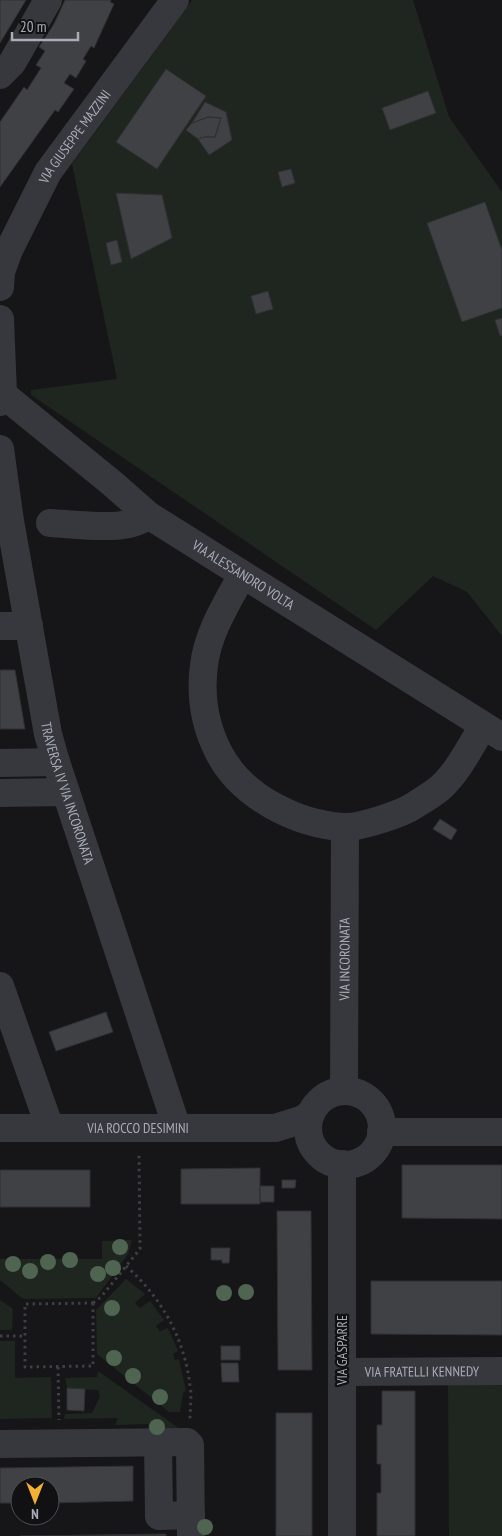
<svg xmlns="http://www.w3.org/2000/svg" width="502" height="1536" font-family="'PT Sans Narrow',sans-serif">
	<rect width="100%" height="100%" fill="#161618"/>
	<!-- green -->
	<path fill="#1e261f" d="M192 0H413L449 117 502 192V636L467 592 433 576 376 630 31 395V390L117 379 72 164Z
		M132 1240 128 1254 96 1298 23 1299 0 1280V1259H102V1241Z
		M126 1279 145 1294 135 1303 140 1308 150 1301 164 1320 156 1326 160 1331 168 1328 178 1351 173 1354 175 1360 179 1359 186 1391 183 1393 180 1412H169L97 1354 96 1310Z
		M0 1300 13 1309 12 1330H0Z
		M0 1341H15V1378L51 1377 52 1418 0 1419Z
		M98 1371 183 1431 149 1432 148 1424 115 1425 118 1418 64 1419 65 1414 92 1413 100 1396 98 1390 67 1388 65 1378 97 1377Z
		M502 1379V1536H449L448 1380Z"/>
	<!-- building -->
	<path fill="#404145" stroke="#303034" d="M0 0H26L0 43Z
		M65 0H111L110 2 114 4 94 48 91 46 83 59 86 61 76 78 70 74 64 83 74 89 58 112 55 110 0 187V122L24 87 27 90 41 68 36 65 45 51 39 47 54 24Z
		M166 69 206 96 157 169 116 142Z
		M428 91 436 113 390 130 382 108Z
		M205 102 226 112 232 140 209 155 198 139 204 137H215L221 118 208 117 192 123Z
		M208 117 221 118 215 137H204L198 139 186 130 192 123Z
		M291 169 295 183 282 187 278 172Z
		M116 193 162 195 172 238 131 259Z
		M485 202 502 250V308L462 322 427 223Z
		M117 240 122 262 111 265 106 243Z
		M268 291 273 309 256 314 251 296Z
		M502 318V335L500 336 495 320Z
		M0 670H15L25 729H0Z
		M440 819 457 830 451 840 433 829Z
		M106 1012 113 1032 56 1051 49 1032Z
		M402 1165H502V1219L402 1218Z
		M260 1168V1204H181V1169Z
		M0 1170H90V1207H0Z
		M282 1180H296L295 1188H282Z
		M260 1186H274V1202H260Z
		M277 1211H311L312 1370H278Z
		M211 1248H230L229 1263H222V1260H211Z
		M371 1281H502V1335L371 1334Z
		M221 1346H240V1360H221Z
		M221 1363H238L239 1382H222Z
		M67 1388 85 1389 84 1411 67 1410Z
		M382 1391H415V1536H377V1493H381V1464H377V1425H382Z
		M276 1413H312V1536H276Z
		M133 1466V1501L50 1503V1486H20V1503H0V1468Z
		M166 1534V1536H20Z"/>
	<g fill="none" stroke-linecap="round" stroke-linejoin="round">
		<!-- path -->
		<path stroke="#3d3f44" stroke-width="3" stroke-dasharray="2.5 4" stroke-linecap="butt" d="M126 1266C162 1298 184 1338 190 1385 192 1396 190 1408 190 1420
			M93 1303V1366L25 1367V1304Z
			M93 1303 101 1297 140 1249 139 1152
			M0 1336H25
			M58 1367 59 1420"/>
		<!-- minor -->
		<g stroke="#37383d" stroke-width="28">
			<path d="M0 75 12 63 48 0"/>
			<path id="s1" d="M0 287 1 272 9 250 48 172 175 0"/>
			<path d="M0 319 3 394 0 402"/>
			<path id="s2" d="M0 392 113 484 148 515 502 737"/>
			<path id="s3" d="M0 449 10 521 48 734 56 762 177 1128"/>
			<path d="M50 523C76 524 129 533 148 515"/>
			<path d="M242 575C227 603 208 632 204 665 200 695 205 726 219 753 241 796 296 824 343 827 359 828 402 814 415 805 423 800 433 794 440 788 458 772 470 747 483 726"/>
			<path d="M0 626H29"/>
			<path d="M0 763 56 762"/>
			<path d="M0 793 66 792"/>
			<path d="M0 986 50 1128"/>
			<path id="s4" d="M344 1091 345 827"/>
			<circle cx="345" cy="1128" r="37"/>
			<path id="s5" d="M0 1128H275L301 1120 311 1114"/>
			<path d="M381 1132H502"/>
			<path d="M342 1164V1536"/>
			<path id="s6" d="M342 1372 502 1371"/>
			<path d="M158 1442 159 1516 191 1515"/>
			<path d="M0 1444 187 1442 190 1445 191 1536"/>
		</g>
	</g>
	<!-- trees -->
	<g fill="#506452">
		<circle cx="120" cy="1247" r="8"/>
		<circle cx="70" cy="1260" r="8"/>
		<circle cx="48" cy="1262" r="8"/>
		<circle cx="13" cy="1264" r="8"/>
		<circle cx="113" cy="1268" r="8"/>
		<circle cx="30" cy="1271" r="8"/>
		<circle cx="98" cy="1274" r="8"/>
		<circle cx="246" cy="1292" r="8"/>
		<circle cx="224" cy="1293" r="8"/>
		<circle cx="112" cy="1308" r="8"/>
		<circle cx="114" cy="1358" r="8"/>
		<circle cx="133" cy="1376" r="8"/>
		<circle cx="160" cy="1397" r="8"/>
		<circle cx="157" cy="1427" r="8"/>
		<circle cx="205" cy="1527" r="8"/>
	</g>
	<g text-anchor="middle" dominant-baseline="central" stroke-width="4.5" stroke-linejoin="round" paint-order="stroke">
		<!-- street labels -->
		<g font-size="14" fill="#a8adb8" stroke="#111113">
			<text stroke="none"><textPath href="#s1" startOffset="170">VIA GIUSEPPE MAZZINI</textPath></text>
			<text stroke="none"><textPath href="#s2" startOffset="305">VIA ALESSANDRO VOLTA</textPath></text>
			<text stroke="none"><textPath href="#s3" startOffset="351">TRAVERSA IV VIA INCORONATA</textPath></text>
			<text stroke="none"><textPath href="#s4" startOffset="132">VIA INCORONATA</textPath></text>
			<text stroke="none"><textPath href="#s5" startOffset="138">VIA ROCCO DESIMINI</textPath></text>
			<text transform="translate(342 1350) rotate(-90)">VIA GASPARRE</text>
			<text stroke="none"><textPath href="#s6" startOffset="80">VIA FRATELLI KENNEDY</textPath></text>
		</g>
	</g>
	<!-- north arrow -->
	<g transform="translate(35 1501) rotate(180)"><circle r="24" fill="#111113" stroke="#4d4f55"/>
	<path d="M0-4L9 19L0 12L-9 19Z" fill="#f2b134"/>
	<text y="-8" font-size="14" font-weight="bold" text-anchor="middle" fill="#a8adb8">N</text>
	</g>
	<!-- scale -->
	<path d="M12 32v8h66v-8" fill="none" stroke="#a8adb8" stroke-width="2.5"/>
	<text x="20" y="32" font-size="15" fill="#a8adb8" stroke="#111113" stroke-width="4" paint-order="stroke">20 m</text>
</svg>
